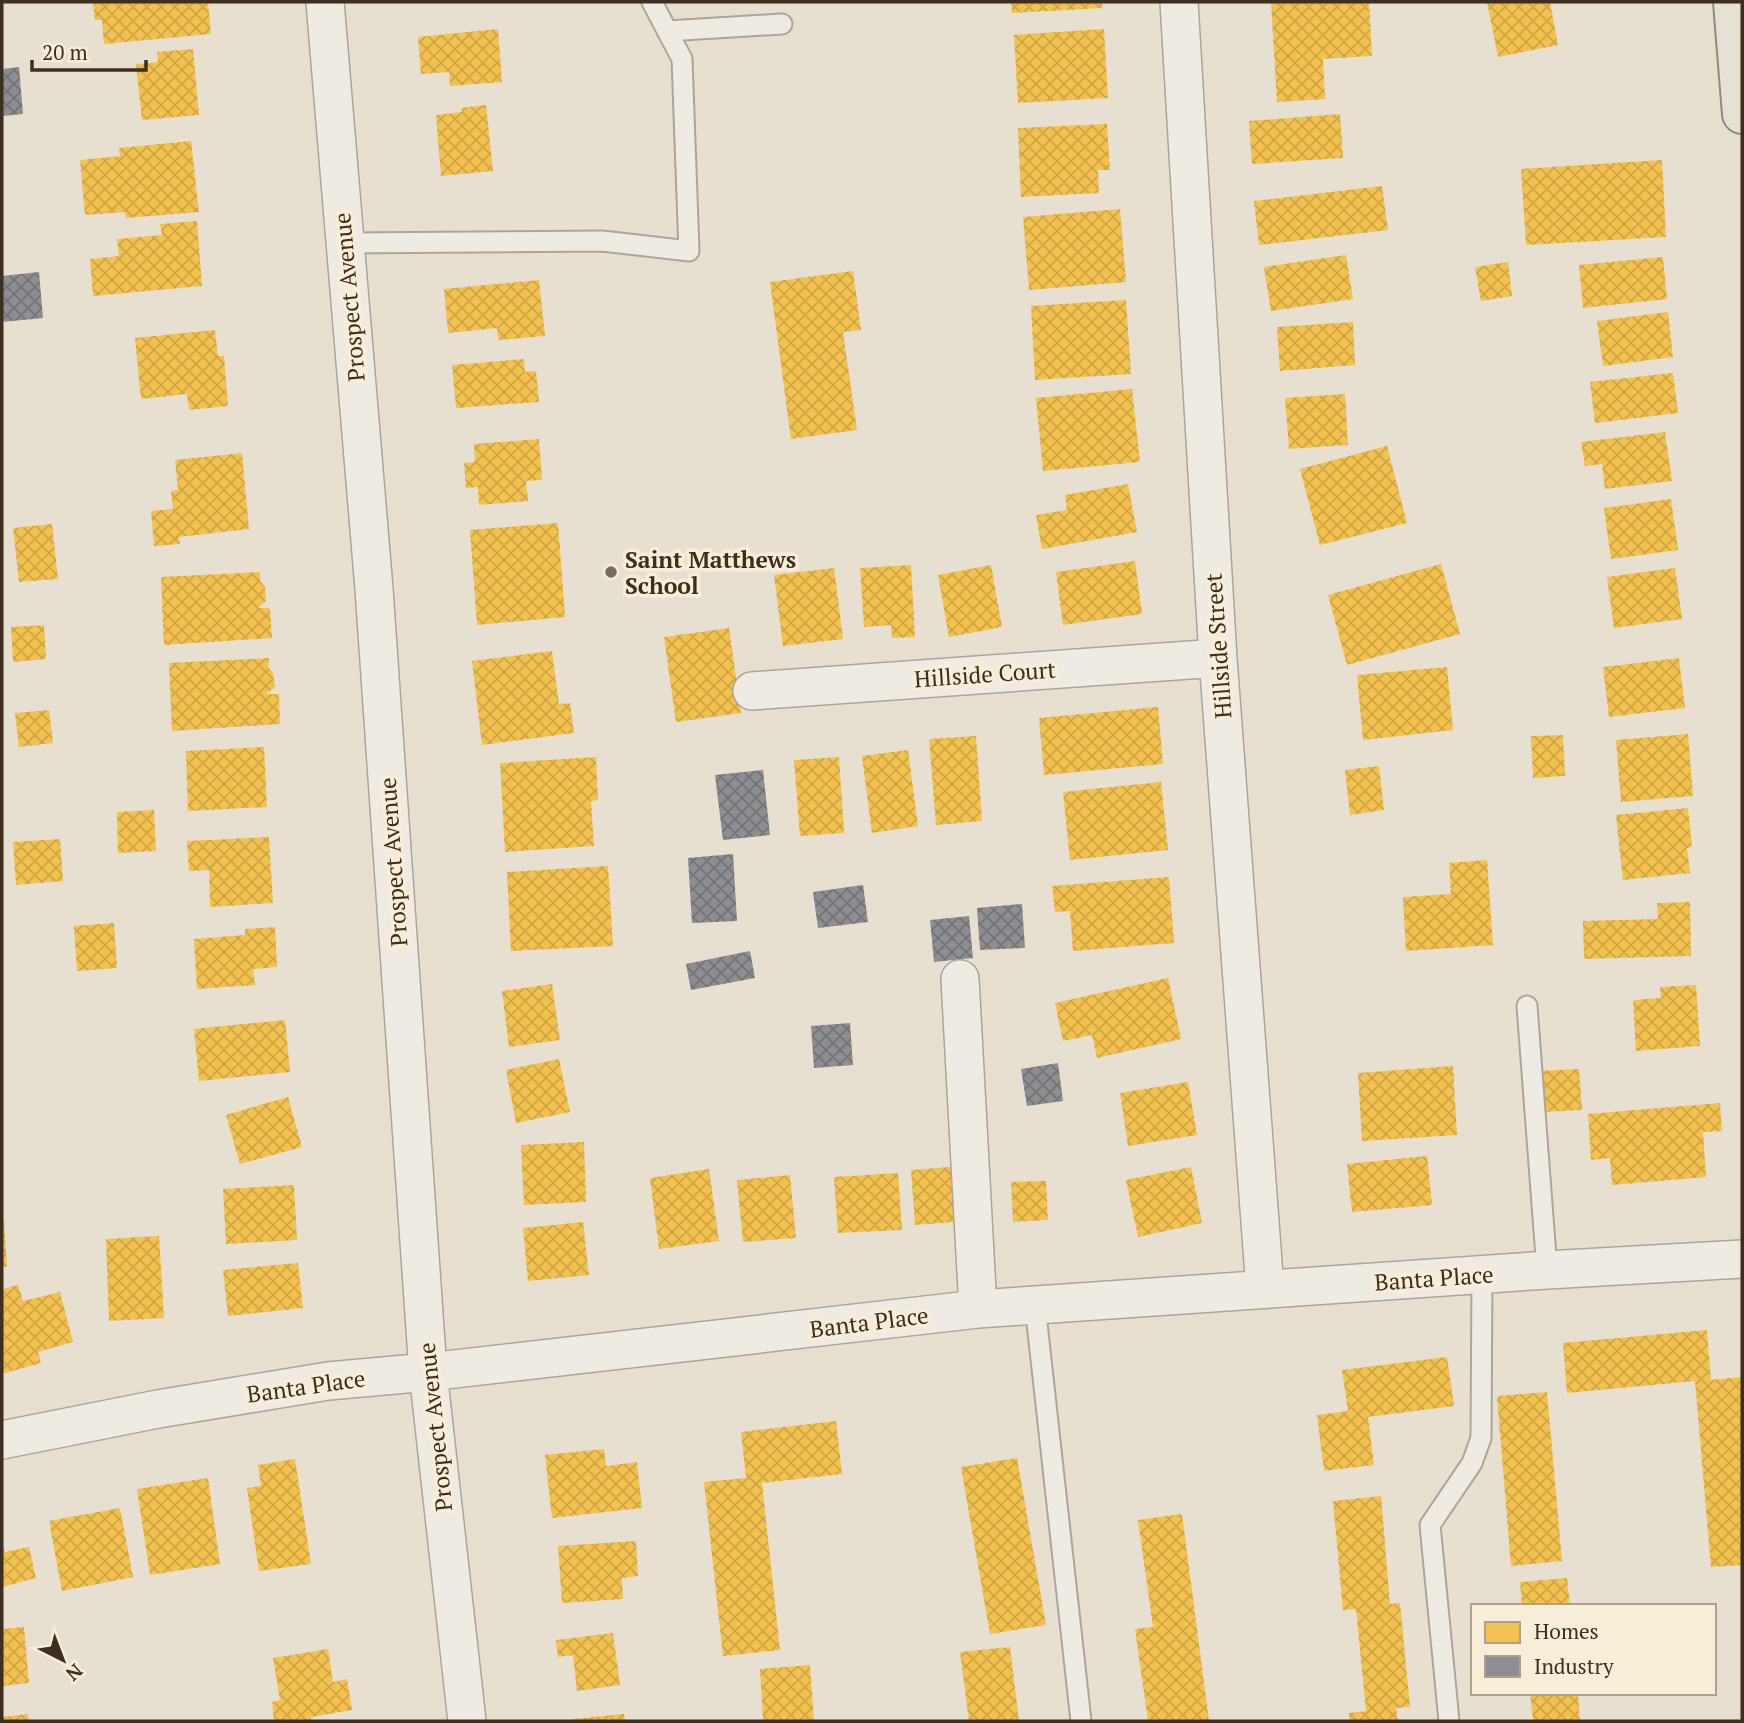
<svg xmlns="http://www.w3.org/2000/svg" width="1744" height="1723" font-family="'PT Serif',serif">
	<defs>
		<pattern id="homes-cross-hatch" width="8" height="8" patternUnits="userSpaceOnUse" patternTransform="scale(1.75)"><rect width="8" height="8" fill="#f2c14e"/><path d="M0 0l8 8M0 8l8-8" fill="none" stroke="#d0a644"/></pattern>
		<pattern id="industry-cross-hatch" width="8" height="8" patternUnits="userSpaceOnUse" patternTransform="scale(1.75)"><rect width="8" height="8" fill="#8d8d92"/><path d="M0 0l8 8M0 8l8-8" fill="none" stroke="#747477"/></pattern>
	</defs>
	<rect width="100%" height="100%" fill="#e7e0d1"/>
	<!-- homes -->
	<path fill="url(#homes-cross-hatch)" d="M93 2H208L211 34 104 44 102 20H95Z
		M1011 2H1102L1103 8 1012 13Z
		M1271 2H1369L1372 56 1323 59 1325 99 1277 102Z
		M1487 2H1550L1558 45 1498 57Z
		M498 29 502 82 450 86 449 72 421 74 418 37Z
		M1104 29 1108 98 1018 103 1014 35Z
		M193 49 199 115 142 120 136 64 158 62 157 52Z
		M486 105 493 171 441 176 436 115 462 112 461 108Z
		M1340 114 1343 158 1252 164 1249 121Z
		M1107 124 1110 170H1098L1099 193 1021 197 1018 128Z
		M191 141 199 212 126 218 125 212 85 215 80 160 120 156 119 148Z
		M1662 160 1666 237 1526 245 1521 169Z
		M1382 186 1388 230 1259 245 1254 201Z
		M1120 209 1126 282 1029 290 1023 217Z
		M197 221 202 286 93 296 90 259 119 256 117 239 162 235 160 224Z
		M1346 255 1353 299 1271 311 1264 267Z
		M1663 257 1667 299 1583 308 1579 265Z
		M1508 262 1512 296 1481 301 1475 267Z
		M853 271 861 330 843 332 857 430 791 439 770 282Z
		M539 280 545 336 498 340 497 328 448 333 444 289Z
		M1126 300 1131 374 1035 380 1031 306Z
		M1668 312 1673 357 1603 366 1597 321Z
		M1353 322 1355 365 1280 371 1277 327Z
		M215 330 218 356H224L228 406 189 410 187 394 141 399 135 338Z
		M524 359 525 372 536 371 539 402 456 408 452 365Z
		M1673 373 1678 413 1595 423 1590 382Z
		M1132 389 1140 462 1043 471 1036 398Z
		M1345 394 1348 445 1289 449 1285 398Z
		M1665 432 1672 481 1605 489 1602 464 1585 466 1581 442Z
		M539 439 542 480 526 481 528 501 479 505 478 487 466 488 464 463 475 462 474 444Z
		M1387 446 1407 523 1320 545 1300 469Z
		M242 453 249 529 179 537 180 544 154 546 151 511 173 509 171 491 178 490 175 460Z
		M1128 484 1137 532 1042 549 1036 515 1067 510 1065 495Z
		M1671 499 1678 550 1611 559 1604 508Z
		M558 523 565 617 477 625 470 530Z
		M52 524 58 579 19 582 13 528Z
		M1135 561 1142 614 1063 625 1056 572Z
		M1441 564 1460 634 1347 665 1328 595Z
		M911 565 915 637 892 638 891 625 864 627 860 568Z
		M991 565 1002 627 949 637 938 575Z
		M834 568 843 639 783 646 774 575Z
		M1675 568 1682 619 1614 628 1607 577Z
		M260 572V581L265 587 266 601 258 608H270L272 638 164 645 161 577Z
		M44 625 46 659 13 662 11 627Z
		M729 628 741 713 676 722 664 637Z
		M552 651 559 704 570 703 574 733 482 745 472 661Z
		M269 658 268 667 273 673 275 687 266 694H279L280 724 172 731 169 663Z
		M1679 658 1685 708 1609 717 1603 667Z
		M1447 667 1453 730 1363 740 1357 675Z
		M1158 707 1163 764 1044 775 1039 718Z
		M49 710 53 743 19 747 15 713Z
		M1688 734 1693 796 1621 802 1616 740Z
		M1563 735 1565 776 1533 778 1531 736Z
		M976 736 982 821 936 825 929 739Z
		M264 747 267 807 188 811 186 751Z
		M908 750 918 826 872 833 862 756Z
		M596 757 598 800 591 801 594 846 505 852 500 763Z
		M839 757 844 833 800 836 794 760Z
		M1379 766 1384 810 1350 815 1345 770Z
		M1161 782 1168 850 1070 860 1063 792Z
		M1688 808 1692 847 1687 848 1690 873 1623 880 1616 815Z
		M154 810 156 851 118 853 117 812Z
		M269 837 273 903 210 907 209 870 189 871 187 841Z
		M60 839 63 881 16 885 13 842Z
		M1487 860 1493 945 1406 951 1403 897 1451 894 1449 863Z
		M608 866 613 946 511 951 507 872Z
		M1169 877 1174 943 1073 951 1070 911 1055 912 1052 886Z
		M1690 902 1691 956 1584 959 1583 921 1658 919 1657 903Z
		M114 923 117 968 77 971 74 926Z
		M275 927 277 967 253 969 255 985 197 989 194 939 245 935V929Z
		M1168 978 1181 1039 1097 1058 1092 1035 1063 1041 1055 1003Z
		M552 984 560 1040 509 1047 502 991Z
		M1696 985 1700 1046 1636 1051 1633 1000 1661 998 1660 987Z
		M285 1020 290 1072 199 1081 194 1029Z
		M559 1059 570 1112 516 1123 506 1070Z
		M1453 1066 1457 1135 1362 1141 1358 1073Z
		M1579 1069 1582 1110 1542 1112 1539 1071Z
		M1188 1082 1197 1135 1128 1146 1120 1093Z
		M288 1097 302 1147 240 1164 226 1115Z
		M1720 1103 1722 1131 1703 1132 1706 1177 1612 1185 1610 1158 1591 1160 1588 1114Z
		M584 1142 586 1202 524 1205 521 1145Z
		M1427 1156 1432 1205 1352 1212 1347 1164Z
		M961 1166 966 1221 915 1225 911 1170Z
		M1191 1167 1202 1223 1138 1237 1126 1180Z
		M709 1169 719 1241 659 1249 650 1178Z
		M898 1173 902 1230 838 1233 834 1177Z
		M790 1175 796 1238 743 1242 737 1180Z
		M1046 1181 1048 1220 1013 1222 1011 1182Z
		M294 1185 297 1240 226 1244 223 1189Z
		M2 1221H4L7 1267H2Z
		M583 1222 589 1275 528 1281 523 1228Z
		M159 1236 164 1318 109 1321 106 1239Z
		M298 1263 303 1308 228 1316 223 1270Z
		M18 1285 23 1301 60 1292 73 1342 38 1352 41 1363 2 1374V1289Z
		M1707 1330 1711 1380 1742 1377V1565L1711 1567 1695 1381 1567 1393 1563 1343Z
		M1447 1357 1454 1406 1368 1417 1374 1465 1324 1471 1317 1415 1348 1411 1342 1370Z
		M1547 1392 1562 1561 1511 1566 1497 1396Z
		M836 1421 842 1474 762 1483 780 1650 723 1656 704 1482 746 1478 741 1432Z
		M604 1449 606 1466 637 1462 642 1508 552 1518 545 1455Z
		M1017 1458 1046 1625 990 1634 961 1467Z
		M295 1459 311 1564 259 1571 247 1488 261 1486 258 1465Z
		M208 1478 220 1564 150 1575 137 1489Z
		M1381 1496 1390 1604 1400 1603 1410 1707 1396 1708 1398 1721H1350L1349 1713 1366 1711 1356 1609 1343 1610 1333 1501Z
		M120 1508 133 1577 62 1591 49 1521Z
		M1182 1514 1209 1721H1148L1135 1629 1153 1627 1138 1520Z
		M2 1540 5 1552 29 1547 36 1578 2 1587Z
		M636 1541 638 1576 622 1578 623 1599 562 1603 558 1546Z
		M1567 1578 1570 1606H1522L1520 1582Z
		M24 1627 29 1683 2 1686V1629Z
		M613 1633 620 1685 577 1691 573 1655 558 1657 556 1640Z
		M1010 1647 1019 1721H969L960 1652Z
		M328 1649 333 1682 347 1679 352 1710 311 1717V1721H274L272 1702 280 1700 273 1658Z
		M810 1665 814 1721H763L760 1669Z
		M1530 1693H1578L1580 1721H1533Z
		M28 1714 29 1721H2V1717Z
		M624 1714 625 1721H573V1719Z"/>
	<!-- industry -->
	<path fill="url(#industry-cross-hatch)" d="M19 67 23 114 2 116V69Z
		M39 272 43 318 2 322V276Z
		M763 770 770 835 723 840 715 775Z
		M733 854 737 921 692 923 688 858Z
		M863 885 868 922 818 928 813 892Z
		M1022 904 1025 948 980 950 977 908Z
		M969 916 973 958 934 962 930 920Z
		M750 951 755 978 691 990 686 964Z
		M850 1023 853 1065 814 1068 811 1026Z
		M1058 1063 1063 1101 1027 1106 1021 1069Z"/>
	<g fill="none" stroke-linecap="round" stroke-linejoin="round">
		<defs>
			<path id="lane" d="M667 31 782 24
				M344 243 602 241 689 251 682 59 652 2
				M1527 1006 1547 1270
				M1035 1305 1081 1721
				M1449 1721 1430 1525 1472 1463 1481 1438 1482 1275"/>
			<path id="street" d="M325 2 374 589 428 1372 467 1721
				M1179 2 1218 658 1265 1289
				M752 691 1218 658
				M960 979 978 1309
				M2 1440 158 1409 328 1381 428 1372 978 1309 1547 1270 1742 1259"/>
			<path id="primary" d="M1733 2 1742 114"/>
		</defs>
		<!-- lane casing -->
		<use href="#lane" stroke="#ada599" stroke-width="23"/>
		<!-- street casing -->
		<use href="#street" stroke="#ada599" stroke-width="40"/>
		<!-- primary casing -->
		<use href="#primary" stroke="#928b80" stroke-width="42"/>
		<!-- lane -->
		<use href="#lane" stroke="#efebe3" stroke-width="19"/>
		<!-- street -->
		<use href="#street" stroke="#efebe3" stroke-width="37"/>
		<!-- primary -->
		<use href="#primary" stroke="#e6e1d4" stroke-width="38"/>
	</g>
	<!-- markers -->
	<circle fill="#786c5e" stroke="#f7eed8" stroke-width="2.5" cx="611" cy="572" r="7"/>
	<g text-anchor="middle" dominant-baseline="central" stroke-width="7" stroke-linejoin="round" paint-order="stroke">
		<!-- street labels -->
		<g font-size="23" fill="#3d2e20" stroke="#f7eed8">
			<text transform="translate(349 297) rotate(-95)">Prospect Avenue</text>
			<text transform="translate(1218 646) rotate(-94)">Hillside Street</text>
			<text transform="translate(985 674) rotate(-4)">Hillside Court</text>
			<text transform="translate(393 862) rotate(-94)">Prospect Avenue</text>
			<text transform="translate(1434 1278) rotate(-4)">Banta Place</text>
			<text transform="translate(869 1322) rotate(-7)">Banta Place</text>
			<text transform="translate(306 1386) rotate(-8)">Banta Place</text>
			<text transform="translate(435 1427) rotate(-96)">Prospect Avenue</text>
		</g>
		<!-- poi labels -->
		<g font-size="23" font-weight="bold" fill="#3d2e20" stroke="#f7eed8" text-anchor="start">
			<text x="625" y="559">Saint Matthews<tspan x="625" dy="26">School</tspan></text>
		</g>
	</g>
	<!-- border -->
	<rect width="1744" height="1723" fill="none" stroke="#3d2e20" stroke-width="7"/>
	<!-- legend -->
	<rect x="1471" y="1604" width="245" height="91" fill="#f7eed8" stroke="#ada18e" stroke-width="2"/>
	<rect x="1485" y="1622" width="35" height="21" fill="#f2c14e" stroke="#ada18e" stroke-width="2"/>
	<text x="1534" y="1639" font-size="21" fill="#3d2e20">Homes</text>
	<rect x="1485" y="1656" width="35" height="21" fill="#8d8d92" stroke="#ada18e" stroke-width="2"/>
	<text x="1534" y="1674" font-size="21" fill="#3d2e20">Industry</text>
	<!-- north arrow -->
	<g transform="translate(63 1660) rotate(138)" stroke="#f7eed8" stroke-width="5" paint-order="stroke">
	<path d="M0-5L12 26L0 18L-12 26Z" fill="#3d2e20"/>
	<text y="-10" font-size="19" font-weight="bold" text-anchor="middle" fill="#3d2e20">N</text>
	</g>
	<!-- scale -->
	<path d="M32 60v10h114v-10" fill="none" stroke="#3d2e20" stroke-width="3.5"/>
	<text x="42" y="60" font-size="21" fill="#3d2e20" stroke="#f7eed8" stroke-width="5" paint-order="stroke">20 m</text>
</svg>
